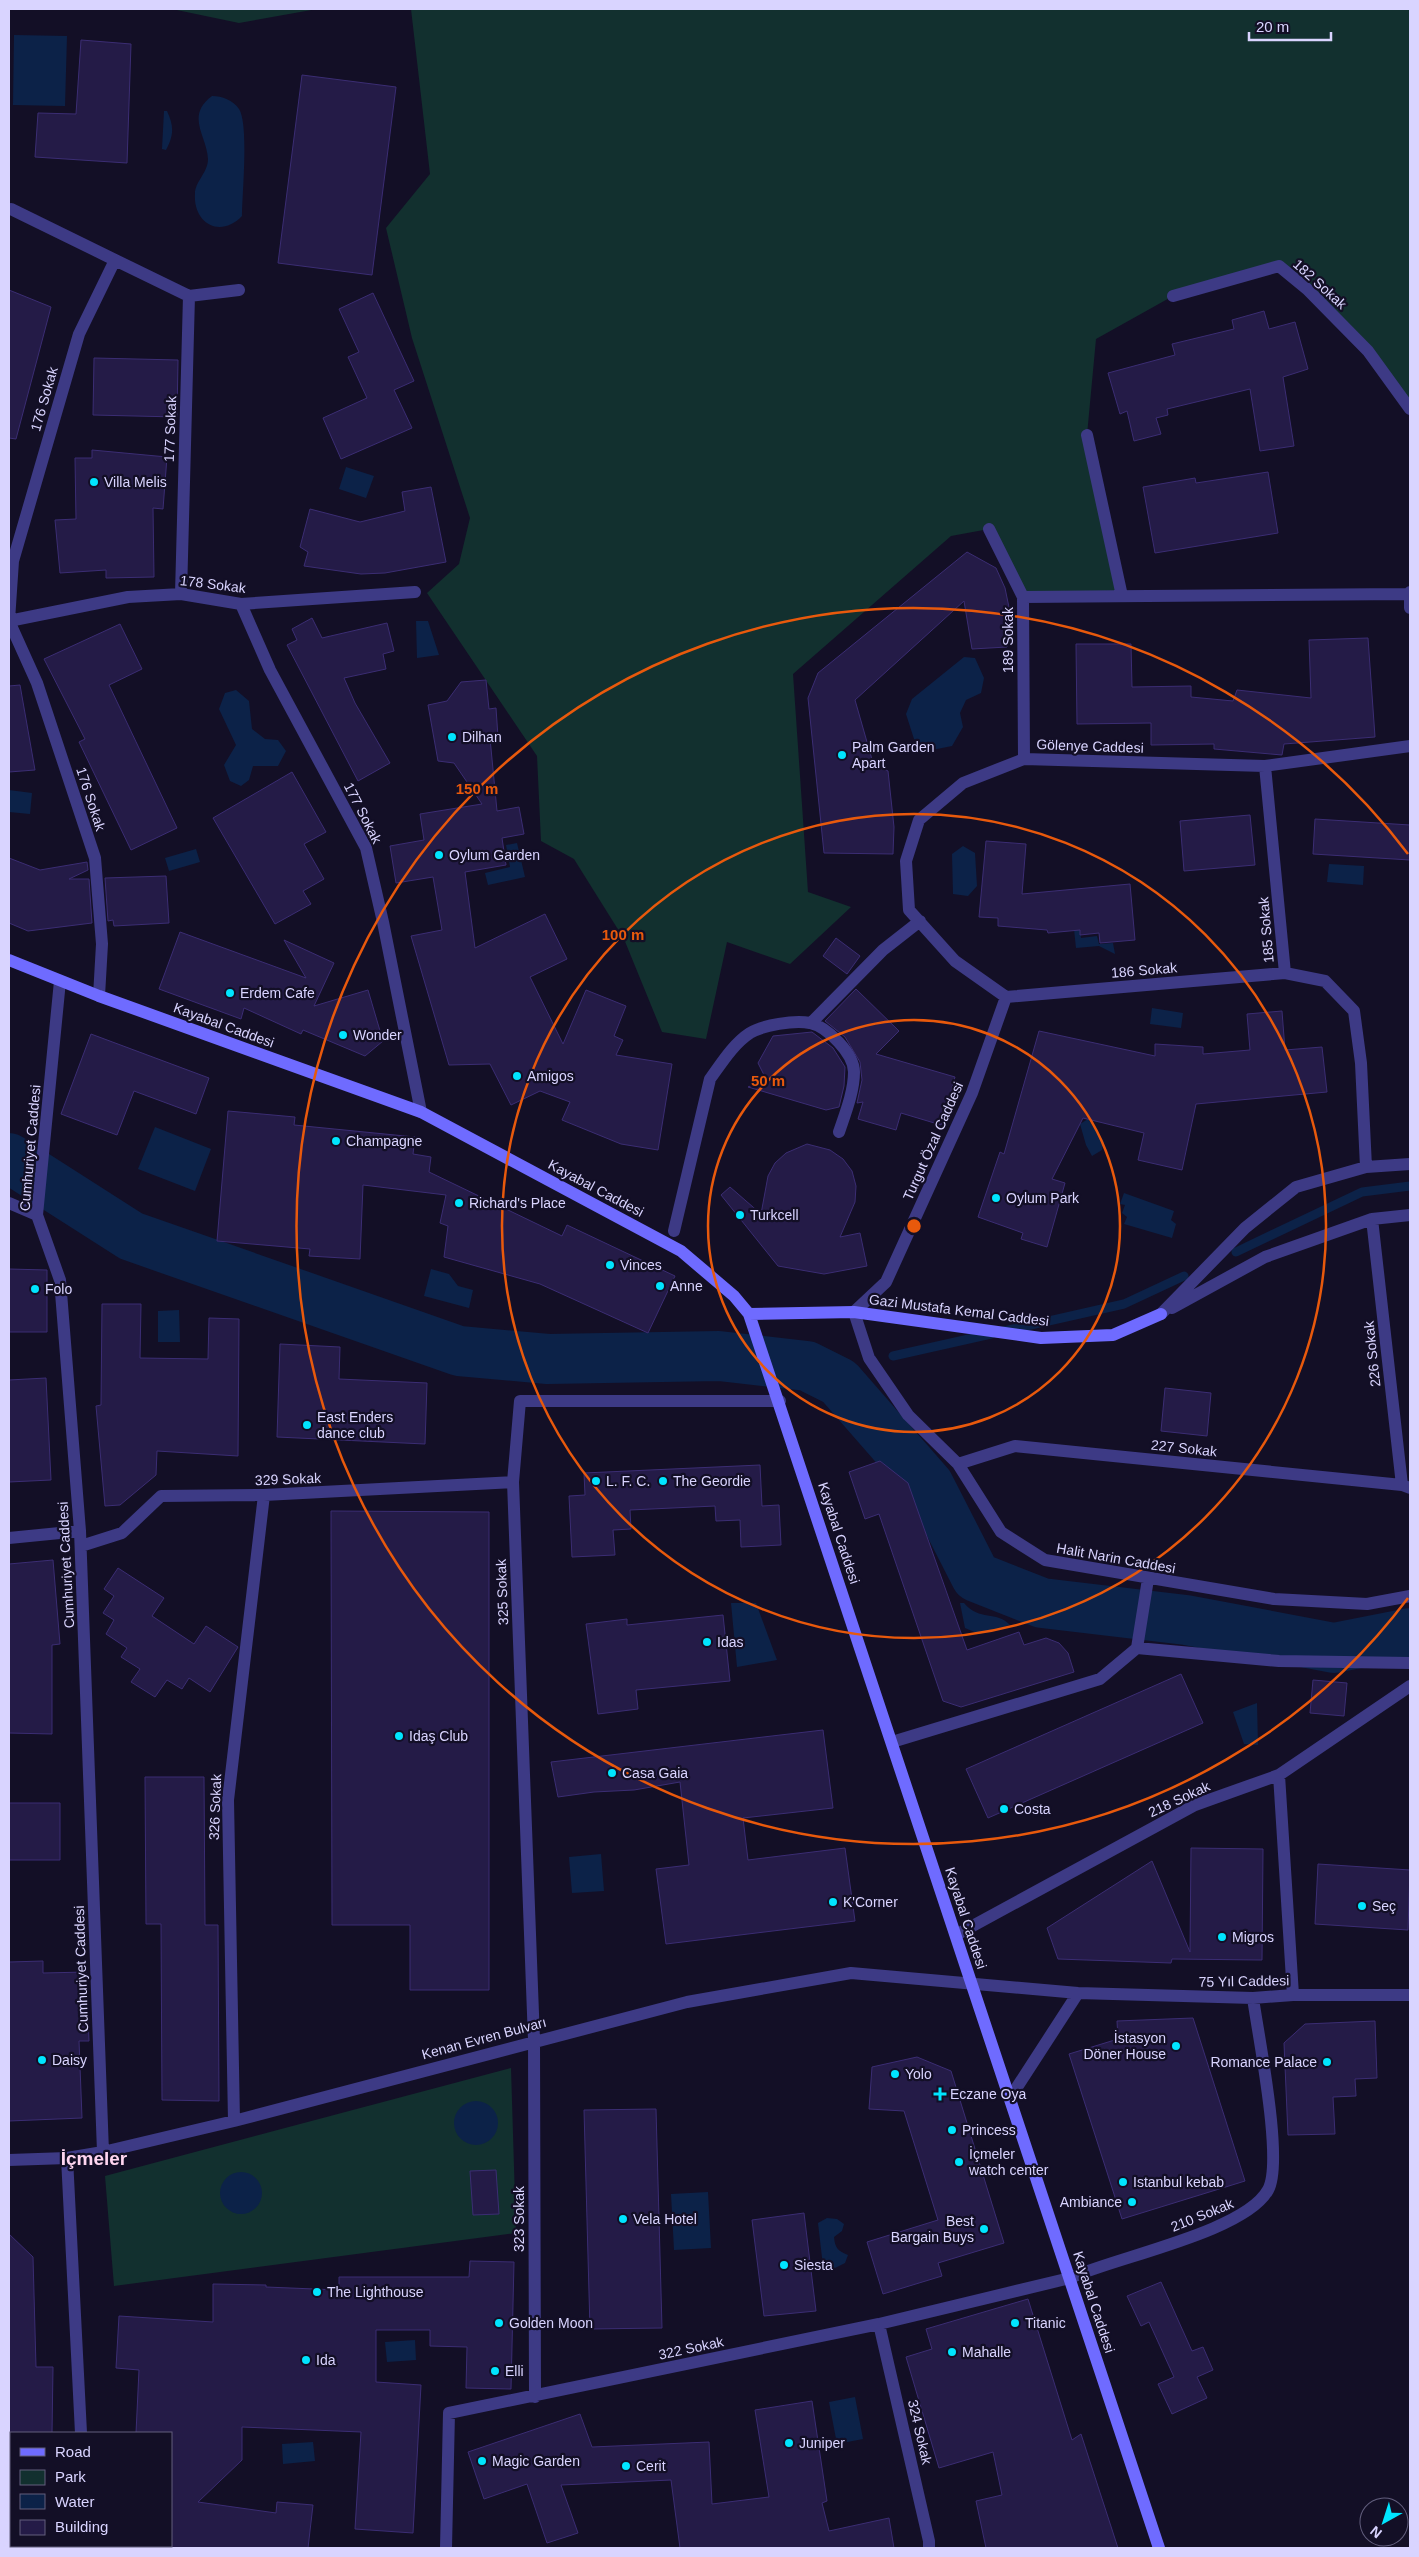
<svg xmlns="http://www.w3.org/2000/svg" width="1419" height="2557" font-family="Arial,sans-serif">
	<rect width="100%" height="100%" fill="#130f26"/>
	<!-- green -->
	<path fill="#12302f" d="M172 9H317L239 23Z
		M411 9H1410V409L1368 351 1279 266 1173 296 1096 339 1087 435 1122 596 1023 597 989 529 951 536 793 674 808 892 851 907 790 964 727 942 706 1039 662 1032 624 939 574 859 541 841 537 756 427 593 459 564 470 518 412 338 386 228 430 174Z
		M511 2068 516 2233 114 2286 105 2176Z"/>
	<!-- water -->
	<path fill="#0c2248" d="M14 35 67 36 65 106 13 105Z
		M212 96C222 96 233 100 239 109 249 124 242 195 242 216 220 239 193 223 195 194 195 181 208 173 208 159 207 136 185 116 212 96Z
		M164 111H167C174 126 174 135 166 150L162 149Z
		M346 467 374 476 366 498 339 489Z
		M416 621H428L439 655 417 658Z
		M964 657 975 658 984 678 981 693 966 700 960 713 963 727 952 746 932 750 914 739 906 714 912 699Z
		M236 690 249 701 252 729 265 739 278 740 286 751 278 766H253L249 780 241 786 230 781 224 765 236 745 219 709 225 693Z
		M9 790 32 793 30 814 9 812Z
		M517 843 525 877 488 885 485 873 510 867 506 845Z
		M963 846 975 853 977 886 968 896 953 894 952 854Z
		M196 849 200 862 169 871 165 858Z
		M1329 864 1364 866 1363 885 1327 882Z
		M1080 928 1081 938 1097 936 1099 944 1113 943 1115 954 1099 946 1076 948 1074 929Z
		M1152 1008 1183 1013 1181 1028 1150 1024Z
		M1088 1119 1104 1142 1102 1150 1092 1156 1086 1145 1080 1124Z
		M155 1127 211 1149 195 1191 138 1169Z
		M1124 1193 1174 1211 1171 1220 1176 1224 1172 1238 1124 1224 1127 1217 1122 1213 1125 1205 1120 1204Z
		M431 1269 449 1274 458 1286 473 1290 469 1308 424 1296Z
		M179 1310 180 1342H158V1311Z
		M731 1603H756L777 1660 737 1667Z
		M960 1603H964C980 1622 996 1610 1010 1625L979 1634 965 1628Z
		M1257 1703 1258 1745 1244 1744 1233 1712Z
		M601 1854 604 1891 572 1893 569 1857Z
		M454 2123a22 22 0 1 1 44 0a22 22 0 1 1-44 0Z
		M220 2193a21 21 0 1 1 42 0a21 21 0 1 1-42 0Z
		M708 2192 711 2248 674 2250 671 2194Z
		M827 2218 837 2219 844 2224 842 2231 834 2237C835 2248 838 2251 848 2255L845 2263 831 2270 823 2266 818 2223Z
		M415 2340 416 2360 387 2362 385 2342Z
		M855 2397 863 2439 837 2444 829 2402Z
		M313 2442 315 2461 283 2464 282 2444Z"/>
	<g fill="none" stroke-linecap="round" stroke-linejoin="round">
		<!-- stream -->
		<path stroke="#0c2248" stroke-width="9" d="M1236 1252 1362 1192 1410 1186
			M1004 1331 1124 1304 1184 1276
			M893 1356 991 1334
			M819 1372 847 1366"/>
		<!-- river -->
		<path stroke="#0c2248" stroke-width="50" d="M9 1158 131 1236 459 1351 548 1359 719 1356 807 1366 839 1382 929 1485 976 1577 1042 1603 1186 1620 1334 1648 1410 1633"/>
	</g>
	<!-- building -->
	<path fill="#241b47" stroke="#3b2d73" d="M81 40 131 44 127 163 35 157 38 113 76 114Z
		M302 75 396 87 372 275 278 263Z
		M9 290 51 307 16 439 9 438Z
		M373 293 414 381 394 390 412 428 341 459 323 418 367 398 348 357 359 352 339 309Z
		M1264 311 1269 329 1295 322 1308 369 1283 377 1294 446 1260 451 1250 389 1167 409 1168 415 1156 418 1161 434 1134 441 1127 411 1120 414 1108 373 1175 355 1172 344 1234 329 1232 320Z
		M94 358 178 360 177 417 93 415Z
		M92 450 167 457 163 509 153 508 154 577 106 578V570L60 573 55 520 76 519 75 458H92Z
		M1268 472 1278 533 1155 553 1143 487 1195 478 1196 483Z
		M431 487 446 562 385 573 361 574 304 566 308 552 300 547 310 509 360 522 405 511 402 492Z
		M967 552 996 568 1005 588 1011 617 1007 647 972 649 964 601 855 700 873 763 888 771 894 827 893 854 824 853 808 698 818 673Z
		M312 618 322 638 387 623 394 651 383 654 386 669 344 678 355 703 390 763 358 781 287 645 297 640 292 629Z
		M120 624 142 669 109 685 177 828 131 850 79 742 85 739 44 659Z
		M1368 638 1375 737 1284 744 1282 755 1214 749V744L1151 745V723L1077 724 1076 644H1131L1132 687 1191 686V697L1233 701 1237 690 1311 698 1309 640Z
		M486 680 489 709 496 708 498 737 490 738 497 811 519 807 524 834 502 838 506 865 465 872 475 948 545 914 567 959 530 977 563 1044 586 990 626 1006 614 1036 623 1040 616 1055 672 1064 658 1150 621 1144 562 1120 570 1102 540 1091 511 1105 490 1064 449 1065 411 936 442 930 433 877 396 883 390 846 424 840 420 814 482 804 454 763 438 761 428 705 447 701 461 682Z
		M20 685 35 770 9 772V686Z
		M292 772 326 832 304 844 324 879 303 891 311 904 275 924 213 818Z
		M1250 815 1255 865 1184 871 1180 821Z
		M1315 819 1410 825V860L1313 854Z
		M986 841 1026 844 1022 894 1130 884 1135 940 1100 943 1099 933 1080 935V930L1048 933 1047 930 998 926V918L979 917Z
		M9 858 40 870 87 862 88 870 69 879H89L92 923 28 931 9 923Z
		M166 876 169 923 114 926 113 920 108 921 105 878Z
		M180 932 306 978 284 940 334 963 314 1006 368 990 383 1041 365 1056 303 1030 301 1034 244 1008 241 1019 159 989Z
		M836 938 860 956 847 974 823 956Z
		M856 989 899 1031 876 1054 955 1077 941 1125 901 1113 896 1130 858 1119 863 1102 857 1103 862 1080 860 1062 845 1037 825 1021Z
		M1282 1011 1285 1050 1322 1047 1327 1092 1196 1104 1182 1170 1138 1160 1144 1133 1083 1118 1052 1179 1065 1183 1047 1247 1021 1239 1023 1233 978 1217 1000 1152 1004 1154 1039 1031 1155 1056V1044L1203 1047V1054L1250 1050 1247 1014Z
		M812 1032 833 1048 845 1067 844 1086 839 1107 826 1110 748 1087 766 1079 758 1063 773 1036Z
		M91 1034 209 1078 196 1114 134 1091 117 1135 61 1114Z
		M228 1111 295 1117 294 1125 415 1137 413 1154 431 1157 429 1172 562 1236 567 1225 675 1276 648 1333 540 1284 444 1257 448 1226 440 1223 446 1195 363 1185 360 1259 309 1256 310 1249 217 1241Z
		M807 1144 830 1150 843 1159 852 1171 856 1186 855 1202 840 1237 860 1233 867 1266 824 1274 778 1266 721 1195 730 1187 761 1214 768 1176 775 1163 786 1153Z
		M9 1269 47 1270V1332H9Z
		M102 1304H141L140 1358 208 1359 209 1318 239 1319 238 1456 157 1451 156 1475 120 1505 105 1506 96 1406 101 1405Z
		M280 1344 340 1347 339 1379 427 1383 425 1444 277 1437Z
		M46 1378 51 1480 9 1482V1380Z
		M1165 1388 1211 1393 1207 1436 1161 1431Z
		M880 1461 908 1483 967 1650 1019 1632 1024 1645 1046 1638 1059 1643 1068 1653 1074 1672 961 1707 943 1701 879 1514 865 1519 849 1472Z
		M760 1465 762 1506 779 1505 781 1545 741 1547 740 1520 716 1521 715 1506 630 1510 631 1529 613 1530 615 1555 572 1557 569 1496 585 1495 584 1473Z
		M331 1511 489 1512V1990H410V1925H332Z
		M53 1560 60 1644 52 1645V1734L9 1733V1564Z
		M118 1568 164 1598 152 1616 194 1644 206 1626 238 1647 210 1692 189 1678 182 1689 167 1680 155 1697 131 1682 140 1669 121 1657 127 1648 106 1634 114 1620 103 1613 114 1596 104 1589Z
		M723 1615 730 1681 636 1690 638 1709 598 1714 586 1624 627 1619V1625Z
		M1181 1674 1203 1723 988 1818 966 1769Z
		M1313 1680 1347 1683 1344 1716 1310 1713Z
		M823 1730 833 1808 743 1818 748 1860 845 1848 855 1921 666 1944 656 1869 689 1865 680 1782 634 1790 594 1792 558 1797 551 1762Z
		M145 1777H204L205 1925H218L219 2101 162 2100 161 1924H146Z
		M9 1803H60V1860H9Z
		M1191 1848 1263 1849 1262 1960 1172 1959 1171 1963 1058 1959 1047 1928 1152 1861 1190 1952Z
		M1318 1864 1410 1870 1408 1930 1315 1924Z
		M43 1961V1973L86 1972 89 2041H79L82 2118 9 2121V1962Z
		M1193 2018 1245 2181 1122 2219 1069 2054 1118 2039 1117 2021Z
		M1375 2021 1377 2078 1355 2079 1356 2096 1333 2097 1335 2134 1288 2135 1284 2043 1305 2024Z
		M917 2057 951 2071 1004 2243 938 2263 942 2276 883 2294 867 2242 938 2220 904 2111 869 2109 872 2067Z
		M656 2109 662 2328 590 2329 584 2110Z
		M496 2170 499 2214 473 2215 470 2171Z
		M804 2213 816 2311 764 2316 752 2220Z
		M9 2234 33 2257 36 2367H53L52 2433H9Z
		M470 2261 514 2262 511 2389 466 2388 467 2347 430 2346V2330H376V2382L421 2385 413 2533 355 2529 361 2432 242 2427V2460L198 2502 276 2513 277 2502 313 2505 308 2548H171V2433H136L139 2370 116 2368 119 2316 213 2322V2284L266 2285V2287L339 2290V2277H469Z
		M1161 2282 1192 2351 1203 2347 1213 2370 1197 2377 1207 2398 1172 2414 1158 2384 1174 2377 1149 2322 1141 2326 1127 2296Z
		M1028 2299 1072 2440 1081 2434 1118 2548H986L976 2501 1002 2495 993 2452 939 2468 906 2357 932 2349 926 2329Z
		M812 2401 827 2501 822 2503 829 2531 889 2518 894 2548H680L671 2480 561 2485 578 2533 547 2543 527 2484 484 2499 468 2452 580 2414 592 2447 709 2442 712 2504 769 2497 755 2410Z"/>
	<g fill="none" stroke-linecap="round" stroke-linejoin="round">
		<!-- street -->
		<path stroke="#3d3a85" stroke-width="12" d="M11 209 115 260
			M1173 296 1279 266 1307 289 1368 351 1410 409
			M1087 435 1122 596
			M989 529 1023 597 1024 759
			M1410 592V608
			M181 594 189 296
			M1023 597 1408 594
			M241 604 270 670 366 848 383 922 421 1112
			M9 620 13 561 79 334 115 260 189 296 239 290
			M9 621 128 597 181 594 241 604 415 592
			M9 621 37 683 95 858 102 944 99 996
			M1265 766 1285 973
			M60 981 37 1215 60 1280 80 1531 103 2152
			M1006 997 972 1093 886 1282 854 1312 869 1358 908 1415 958 1464 1001 1532 1045 1560 1274 1599 1367 1604 1410 1596
			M1006 997 955 961 909 910 906 861 919 820 963 783 1024 759 1265 766 1410 746
			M1006 997 1285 973 1325 981 1354 1011 1361 1063 1366 1167
			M811 1023 883 950 920 921
			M9 1203 37 1215
			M1372 1219 1402 1485
			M674 1231 710 1079C721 1064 733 1044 750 1033 763 1025 794 1020 810 1023 828 1027 854 1054 854 1072 854 1092 845 1114 839 1132
			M1172 1308 1265 1257 1372 1219 1410 1215
			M1161 1314 1245 1228 1296 1187 1366 1167 1410 1164
			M958 1464 1015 1446 1402 1485 1410 1488
			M9 1538 80 1531
			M81 1546 122 1533 161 1496 264 1495 513 1482
			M1137 1648 1279 1661 1410 1663
			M892 1742 1100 1679 1137 1648 1148 1579
			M1279 1775 1293 1995
			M956 1935 1195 1805 1279 1775 1410 1686
			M1010 2098 1078 1993
			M234 2121 228 1800 264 1495
			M67 2158 81 2433
			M9 2160 67 2158 103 2152 234 2121 687 2002 851 1973 1078 1993 1253 1998 1293 1995H1410
			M879 2324 929 2541V2548
			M535 2397 534 2040 513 1482 520 1401H780
			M87 2546V2548
			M446 2548 449 2413 879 2324 1070 2278C1116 2257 1245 2232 1268 2190 1284 2162 1258 2035 1253 1998"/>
		<!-- secondary -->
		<path stroke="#6f6bff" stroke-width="12" d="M9 960 99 996 421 1112 681 1251 734 1296 749 1314 1159 2548
			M749 1314 854 1312 1041 1338 1113 1335 1161 1314"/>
	</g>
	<!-- distance rings -->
	<g fill="none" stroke="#e8590c" stroke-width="2.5">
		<circle cx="914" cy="1226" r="206"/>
		<circle cx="914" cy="1226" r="412"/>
		<path d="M1408 1598A618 618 0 1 1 1408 854"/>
	</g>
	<!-- markers -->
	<g fill="#00e5ff" stroke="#130f26" stroke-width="2">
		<circle cx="94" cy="482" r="5"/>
		<circle cx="452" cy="737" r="5"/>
		<circle cx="842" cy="755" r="5"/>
		<circle cx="439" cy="855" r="5"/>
		<circle cx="230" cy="993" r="5"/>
		<circle cx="343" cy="1035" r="5"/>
		<circle cx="517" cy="1076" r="5"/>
		<circle cx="336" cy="1141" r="5"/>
		<circle cx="996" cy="1198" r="5"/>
		<circle cx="459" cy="1203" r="5"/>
		<circle cx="740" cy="1215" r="5"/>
		<circle cx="610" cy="1265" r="5"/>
		<circle cx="660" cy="1286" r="5"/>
		<circle cx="35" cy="1289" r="5"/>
		<circle cx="307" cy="1425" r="5"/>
		<circle cx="596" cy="1481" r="5"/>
		<circle cx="663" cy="1481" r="5"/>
		<circle cx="707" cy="1642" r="5"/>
		<circle cx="399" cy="1736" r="5"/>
		<circle cx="612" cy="1773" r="5"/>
		<circle cx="1004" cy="1809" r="5"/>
		<circle cx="833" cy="1902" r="5"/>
		<circle cx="1362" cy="1906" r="5"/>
		<circle cx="1222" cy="1937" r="5"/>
		<circle cx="1176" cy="2046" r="5"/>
		<circle cx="42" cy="2060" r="5"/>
		<circle cx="1327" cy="2062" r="5"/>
		<circle cx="895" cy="2074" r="5"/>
		<path d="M937.5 2086.5h5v5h5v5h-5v5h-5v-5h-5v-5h5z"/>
		<circle cx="952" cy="2130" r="5"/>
		<circle cx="959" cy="2162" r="5"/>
		<circle cx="1123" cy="2182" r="5"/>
		<circle cx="1132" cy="2202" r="5"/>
		<circle cx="623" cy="2219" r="5"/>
		<circle cx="984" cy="2229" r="5"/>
		<circle cx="784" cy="2265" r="5"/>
		<circle cx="317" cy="2292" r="5"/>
		<circle cx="499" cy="2323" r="5"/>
		<circle cx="1015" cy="2323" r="5"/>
		<circle cx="952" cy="2352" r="5"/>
		<circle cx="306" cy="2360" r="5"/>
		<circle cx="495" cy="2371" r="5"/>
		<circle cx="789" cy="2443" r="5"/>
		<circle cx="482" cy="2461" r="5"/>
		<circle cx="626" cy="2466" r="5"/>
	</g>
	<g text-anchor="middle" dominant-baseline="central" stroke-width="4.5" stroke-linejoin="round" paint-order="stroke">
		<!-- street labels -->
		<g font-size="14" fill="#d9d4ff" stroke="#130f26">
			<text transform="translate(1320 284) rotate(42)">182 Sokak</text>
			<text transform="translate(44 399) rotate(-74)">176 Sokak</text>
			<text transform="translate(170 429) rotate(-88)">177 Sokak</text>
			<text transform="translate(213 584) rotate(7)">178 Sokak</text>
			<text transform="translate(1008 640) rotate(-90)">189 Sokak</text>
			<text transform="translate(1090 746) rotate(2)">Gölenye Caddesi</text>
			<text transform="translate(91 799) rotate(72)">176 Sokak</text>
			<text transform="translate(363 813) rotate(63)">177 Sokak</text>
			<text transform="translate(1266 930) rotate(-95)">185 Sokak</text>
			<text transform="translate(1144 970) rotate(-5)">186 Sokak</text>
			<text transform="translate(224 1025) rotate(20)">Kayabal Caddesi</text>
			<text transform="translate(933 1141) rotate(-66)">Turgut Özal Caddesi</text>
			<text transform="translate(30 1148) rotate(-85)">Cumhuriyet Caddesi</text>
			<text transform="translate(596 1188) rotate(28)">Kayabal Caddesi</text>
			<text transform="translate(959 1310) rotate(7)">Gazi Mustafa Kemal Caddesi</text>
			<text transform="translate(1372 1354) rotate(-96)">226 Sokak</text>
			<text transform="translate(1184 1448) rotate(6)">227 Sokak</text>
			<text transform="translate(288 1479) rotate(-2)">329 Sokak</text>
			<text transform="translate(839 1533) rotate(72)">Kayabal Caddesi</text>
			<text transform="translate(1116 1558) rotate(10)">Halit Narin Caddesi</text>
			<text transform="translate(66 1565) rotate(-93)">Cumhuriyet Caddesi</text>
			<text transform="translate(502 1592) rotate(-92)">325 Sokak</text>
			<text transform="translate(1179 1799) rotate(-25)">218 Sokak</text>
			<text transform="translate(215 1807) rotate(-88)">326 Sokak</text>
			<text transform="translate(966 1918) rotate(72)">Kayabal Caddesi</text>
			<text transform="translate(81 1969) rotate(-92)">Cumhuriyet Caddesi</text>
			<text transform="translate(1244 1981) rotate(-1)">75 Yıl Caddesi</text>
			<text transform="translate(484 2038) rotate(-15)">Kenan Evren Bulvarı</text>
			<text transform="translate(1202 2215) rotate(-22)">210 Sokak</text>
			<text transform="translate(519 2219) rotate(-90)">323 Sokak</text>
			<text transform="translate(1094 2302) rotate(72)">Kayabal Caddesi</text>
			<text transform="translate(691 2348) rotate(-12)">322 Sokak</text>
			<text transform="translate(920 2432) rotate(77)">324 Sokak</text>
		</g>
		<!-- poi labels -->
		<g font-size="14" fill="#d9d4ff" stroke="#130f26" text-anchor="start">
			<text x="104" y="482">Villa Melis</text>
			<text x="462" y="737">Dilhan</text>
			<text x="852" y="747">Palm Garden<tspan x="852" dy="16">Apart</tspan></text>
			<text x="449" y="855">Oylum Garden</text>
			<text x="240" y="993">Erdem Cafe</text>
			<text x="353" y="1035">Wonder</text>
			<text x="527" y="1076">Amigos</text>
			<text x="346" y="1141">Champagne</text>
			<text x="1006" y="1198">Oylum Park</text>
			<text x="469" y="1203">Richard's Place</text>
			<text x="750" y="1215">Turkcell</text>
			<text x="620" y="1265">Vinces</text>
			<text x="670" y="1286">Anne</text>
			<text x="45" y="1289">Folo</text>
			<text x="317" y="1417">East Enders<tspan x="317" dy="16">dance club</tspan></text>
			<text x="606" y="1481">L. F. C.</text>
			<text x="673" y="1481">The Geordie</text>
			<text x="717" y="1642">Idas</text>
			<text x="409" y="1736">Idaş Club</text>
			<text x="622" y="1773">Casa Gaia</text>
			<text x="1014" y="1809">Costa</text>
			<text x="843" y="1902">K'Corner</text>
			<text x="1372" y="1906">Seç</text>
			<text x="1232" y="1937">Migros</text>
			<text x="1166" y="2038" text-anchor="end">İstasyon<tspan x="1166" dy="16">Döner House</tspan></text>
			<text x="52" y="2060">Daisy</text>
			<text x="1317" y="2062" text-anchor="end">Romance Palace</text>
			<text x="905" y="2074">Yolo</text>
			<text x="950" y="2094">Eczane Oya</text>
			<text x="962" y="2130">Princess</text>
			<text x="969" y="2154">İçmeler<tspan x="969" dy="16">watch center</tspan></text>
			<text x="1133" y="2182">Istanbul kebab</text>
			<text x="1122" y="2202" text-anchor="end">Ambiance</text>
			<text x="633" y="2219">Vela Hotel</text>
			<text x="974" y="2221" text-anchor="end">Best<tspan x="974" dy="16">Bargain Buys</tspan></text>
			<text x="794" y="2265">Siesta</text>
			<text x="327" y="2292">The Lighthouse</text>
			<text x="509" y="2323">Golden Moon</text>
			<text x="1025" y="2323">Titanic</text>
			<text x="962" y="2352">Mahalle</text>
			<text x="316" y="2360">Ida</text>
			<text x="505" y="2371">Elli</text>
			<text x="799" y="2443">Juniper</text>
			<text x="492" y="2461">Magic Garden</text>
			<text x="636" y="2466">Cerit</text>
		</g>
		<!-- district labels -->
		<g font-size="19" font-weight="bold" fill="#ffd6f0" stroke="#130f26">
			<text x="94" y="2158">İçmeler</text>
		</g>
	</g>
	<circle cx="914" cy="1226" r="8" fill="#e8590c" stroke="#130f26" stroke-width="2.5"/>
	<g font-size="15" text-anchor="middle" font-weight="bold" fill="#e8590c" stroke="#130f26" stroke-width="4.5" stroke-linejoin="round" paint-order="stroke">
		<text x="477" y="794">150 m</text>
		<text x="623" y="940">100 m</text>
		<text x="768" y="1086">50 m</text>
	</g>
	<!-- border -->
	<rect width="1419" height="2557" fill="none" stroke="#d9d4ff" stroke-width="20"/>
	<!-- legend -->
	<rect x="10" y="2432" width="162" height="115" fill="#130f26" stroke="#625e7d"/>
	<rect x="20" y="2448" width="25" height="8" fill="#6f6bff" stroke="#625e7d"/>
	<text x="55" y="2457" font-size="15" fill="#d9d4ff">Road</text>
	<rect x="20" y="2470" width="25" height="15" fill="#12302f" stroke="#625e7d"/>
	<text x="55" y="2482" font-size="15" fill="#d9d4ff">Park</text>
	<rect x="20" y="2494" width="25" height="15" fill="#0c2248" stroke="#625e7d"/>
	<text x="55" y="2507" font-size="15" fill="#d9d4ff">Water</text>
	<rect x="20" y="2520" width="25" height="15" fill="#241b47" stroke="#625e7d"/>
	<text x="55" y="2532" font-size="15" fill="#d9d4ff">Building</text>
	<!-- north arrow -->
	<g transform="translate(1384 2522) rotate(219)"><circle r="24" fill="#130f26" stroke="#625e7d"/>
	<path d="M0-4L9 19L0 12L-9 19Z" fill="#00e5ff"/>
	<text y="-8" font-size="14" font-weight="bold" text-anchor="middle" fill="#d9d4ff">N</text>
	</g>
	<!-- scale -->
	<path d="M1249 32v8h82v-8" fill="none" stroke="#d9d4ff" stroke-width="2.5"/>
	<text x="1256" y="32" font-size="15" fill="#d9d4ff" stroke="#130f26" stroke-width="4" paint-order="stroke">20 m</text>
</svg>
